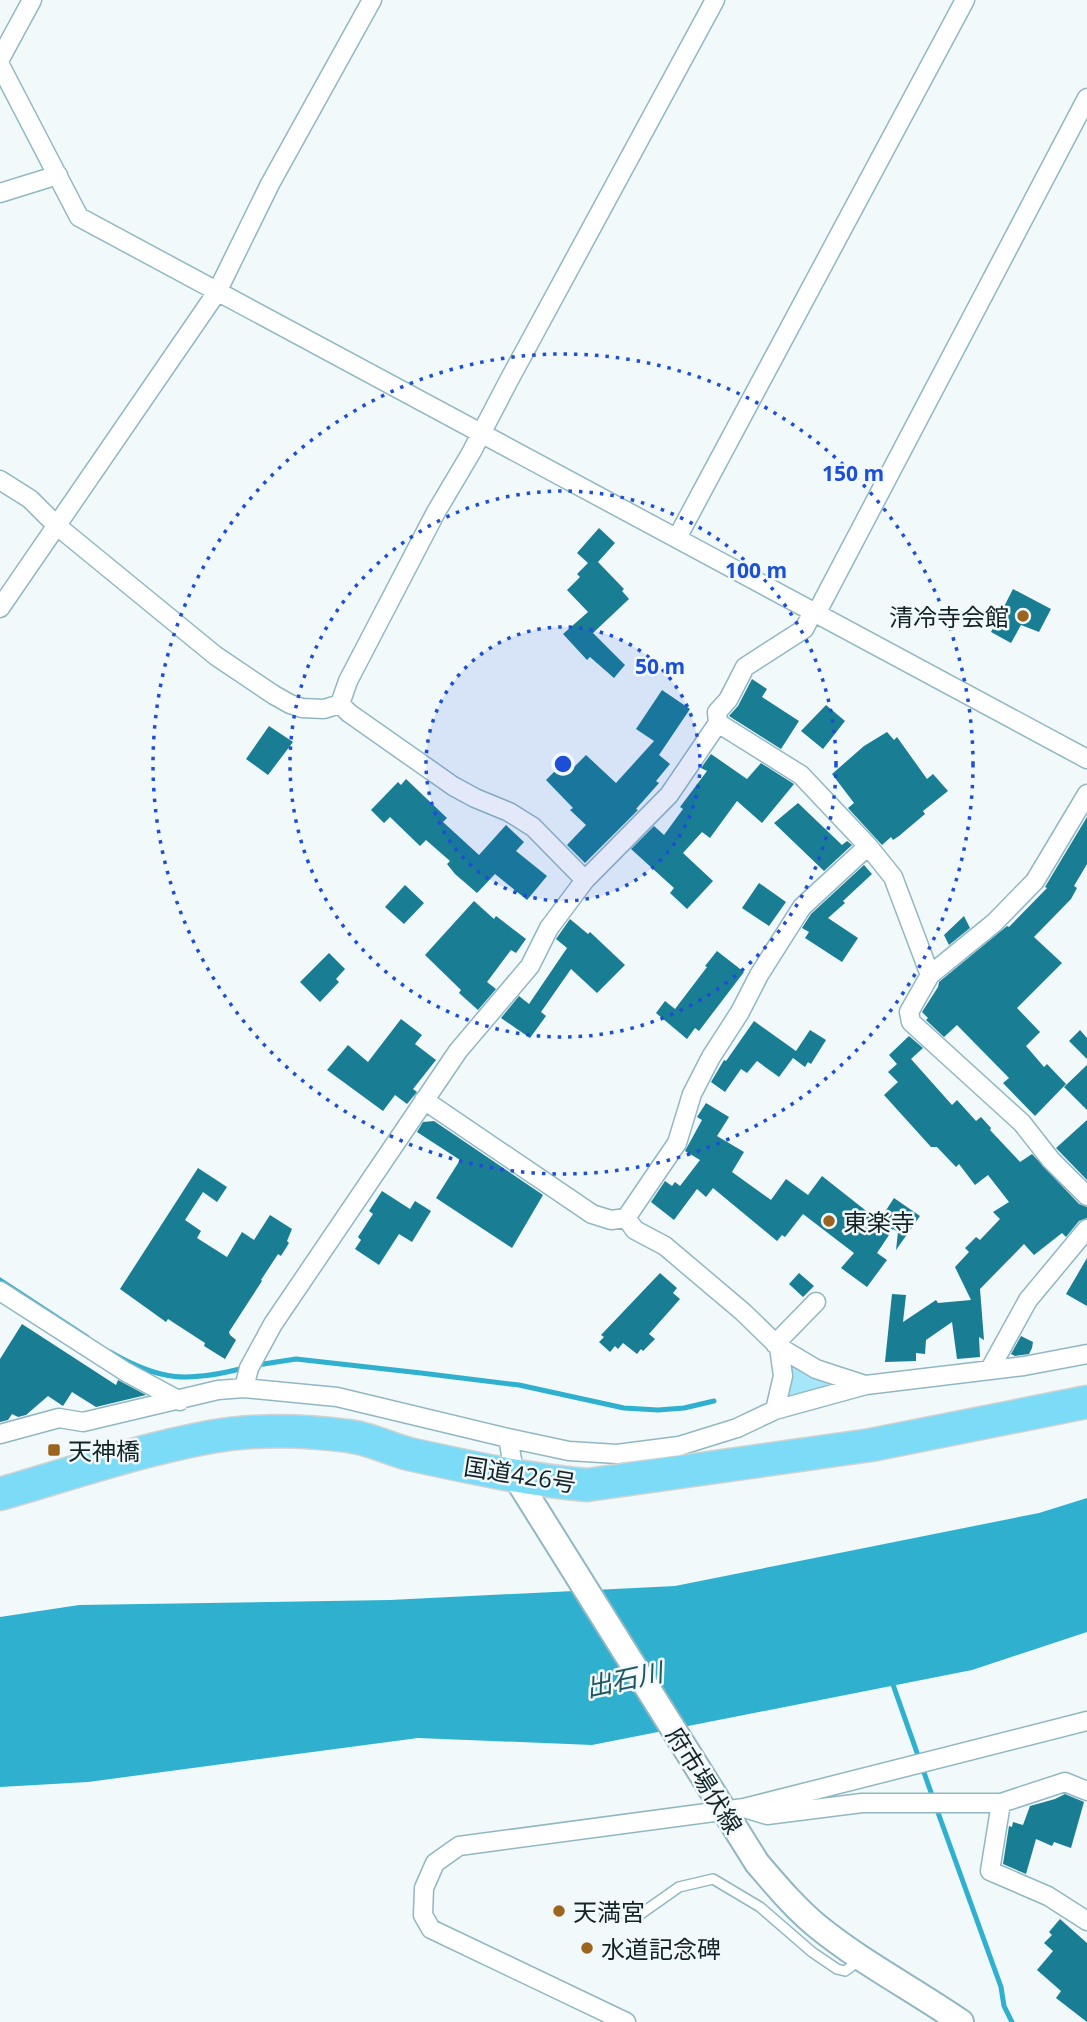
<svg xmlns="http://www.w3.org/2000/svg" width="1087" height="2022" font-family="'Open Sans','Noto Sans JP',sans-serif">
	<rect width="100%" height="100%" fill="#f1f9fb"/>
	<!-- green -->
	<path fill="#a6e6f9" d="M788 1360 841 1384 787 1398Z"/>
	<!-- water -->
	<path fill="#30b0cf" d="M1087 1498V1632L972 1670 592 1745 418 1738 88 1782 0 1787V1617L79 1605 390 1600 675 1586 1039 1513Z"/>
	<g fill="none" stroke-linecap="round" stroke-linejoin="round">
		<!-- stream -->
		<path stroke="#30b0cf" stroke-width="5" d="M0 1280 87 1337
			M110 1352C161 1382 188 1382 244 1368
			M257 1365 296 1359 421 1373 519 1385 624 1408 658 1410 684 1408 714 1401
			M891 1679 933 1798
			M936 1807 1001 1987 1004 2006 1012 2022"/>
	</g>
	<!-- building -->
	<path fill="#197d94" d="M599 528 615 543 598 562 624 589 622 591 629 599 593 633 625 665 614 678 590 657 587 660 563 634 588 612 567 590 580 577 577 574 588 563 577 553Z
		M1013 589 1051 609 1039 632 1021 625 1011 643 991 632Z
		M752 679 767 689 762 697 799 721 781 749 729 716 738 706Z
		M662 690 690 709 659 755 670 764 656 781 659 783 636 809 638 810 585 863 567 845 586 825 570 810 573 808 546 780 563 763 570 771 586 755 616 783 654 741 636 729Z
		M826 705 845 721 823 749 801 731Z
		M269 726 293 742 268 775 246 759Z
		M887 732 894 740 897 737 927 779 933 774 948 791 923 811 925 814 899 836 893 840 891 837 882 845 848 808 854 803 832 774 864 746Z
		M711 754 747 779 761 763 794 784 762 823 737 801 710 838 702 832 683 853 713 881 687 909 670 893 674 888 631 849 654 826 664 835 683 809 680 807 707 771 701 768Z
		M406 779 447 818 443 822 479 855 506 825 524 842 516 851 547 876 527 900 495 874 477 893 455 874 447 864 450 861 426 840 420 846 390 817 384 823 371 810 398 782 401 785Z
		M798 803 842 845 847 841 852 845 824 871 774 823Z
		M1087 817V864L1074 886 1077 888 1071 899 1034 937 1062 963 1017 1008 1040 1032 1026 1046 1044 1067 1047 1064 1066 1084 1035 1116 1003 1083 1009 1078 957 1025 944 1037 926 1020 928 1018 922 1012 938 987 939 982 1007 926 1009 927 1047 888 1045 887Z
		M864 865 872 874 843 901 845 903 828 918 858 938 842 962 805 938 809 932 802 928 811 914Z
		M759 883 786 902 769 926 742 908Z
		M405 885 424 903 404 924 385 907Z
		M474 901 494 919 496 916 526 939 516 953 511 950 487 982 496 989 478 1010 459 993 461 990 425 955Z
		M964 916 970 928 949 945 944 935Z
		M570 919 588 934 590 932 625 965 597 993 571 969 541 1012 546 1016 530 1038 501 1018 519 996 529 1004 567 948 556 939Z
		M717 951 744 972 699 1031 695 1028 687 1039 656 1013 665 1001 675 1009 707 967 705 966Z
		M329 953 345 969 336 979 339 982 320 1002 300 982Z
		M401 1019 422 1035 415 1044 436 1060 413 1089 417 1092 407 1104 395 1095 383 1111 327 1070 348 1045 368 1062Z
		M754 1021 796 1051 810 1030 826 1040 811 1064 808 1062 805 1067 793 1058 779 1077 757 1061 747 1073 741 1069 725 1092 711 1082 724 1060 726 1061Z
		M1080 1030 1087 1038V1059L1069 1041Z
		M909 1036 923 1048 911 1059 952 1105 957 1100 976 1121 981 1117 991 1128 990 1130 1020 1162 1032 1154 1079 1204 1087 1207V1218L1079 1221 1066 1237 1062 1233 1034 1255 1024 1244 980 1289 984 1340 979 1337 980 1357 957 1359 952 1322 926 1340 925 1354 916 1353V1361L885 1362 892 1294 906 1295 903 1322 936 1300 938 1303 971 1300 955 1267 969 1252 965 1248 976 1237 980 1240 1000 1219 993 1212 1009 1202 988 1175 975 1185 959 1164 956 1167 937 1147H931L884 1095 898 1082 888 1072 897 1064 889 1055Z
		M1087 1065V1110L1064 1087Z
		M706 1103 729 1117 717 1136 744 1152 732 1172 771 1200 786 1179 808 1195 822 1176 879 1221 894 1198 920 1216 896 1250 898 1232 893 1229 877 1253 887 1260 867 1287 841 1268 854 1253 803 1214 785 1237 782 1235 777 1241 713 1188 706 1197 697 1189 674 1220 651 1202 665 1181 672 1186 675 1182 680 1186 700 1160 685 1151 702 1120 697 1117Z
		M1087 1120V1180L1056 1148Z
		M434 1121 543 1195 512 1248 436 1198 460 1160 417 1132 423 1122Z
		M198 1168 227 1187 217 1202 203 1192 185 1220 201 1231 197 1238 227 1257 242 1232 254 1240 270 1215 292 1229 287 1241 289 1243 281 1256 278 1254 261 1280 262 1281 229 1332 230 1335 236 1340 225 1359 204 1346 205 1343 168 1319 166 1322 120 1289Z
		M382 1191 410 1209 415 1201 431 1211 412 1242 399 1234 379 1265 355 1249 361 1240 358 1237 373 1214 369 1211Z
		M1087 1258V1306L1066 1294Z
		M660 1273 677 1288 673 1293 680 1299 649 1334 655 1339 643 1351 641 1349 637 1354 623 1343 618 1349 615 1346 610 1352 599 1342 604 1337 601 1335Z
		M799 1273 814 1286 803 1297 789 1284Z
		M22 1324 116 1385 118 1380 146 1395 96 1407 72 1392 63 1406 48 1396 26 1415 18 1417 12 1414 8 1420 0 1422V1359Z
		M1021 1336 1033 1342 1032 1348 1029 1354 1015 1356 1011 1354Z
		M1065 1794 1084 1802 1071 1848 1054 1842 1052 1846 1036 1839 1026 1874 1003 1864 1009 1826 1012 1827 1013 1822 1023 1825 1030 1806 1055 1799Z
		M1060 1919 1087 1943V2022L1056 1998 1061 1991 1037 1970 1053 1951 1044 1943 1052 1935 1049 1932Z"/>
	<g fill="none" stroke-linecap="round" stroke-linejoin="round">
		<defs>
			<path id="lane" d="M635 1918 679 1887 713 1879 760 1907 812 1952 837 1969 845 1971 860 1960"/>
			<path id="street" d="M0 59 32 0
				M0 65 79 217 1087 759
				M0 193 58 175
				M0 480 30 499 56 525 216 656 274 695 290 704 302 708 324 709 340 704
				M677 538 965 0
				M0 608 217 292 270 184 372 0
				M816 614 1087 98
				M340 704 348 681 436 512 471 453 508 382 715 0
				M340 704 349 713 453 786 475 798 509 812 533 827 585 880
				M718 723 801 775 868 846
				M1087 794 1035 881 994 923 930 975 909 1012 911 1022 1022 1123 1051 1160 1087 1196
				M424 1100 592 1214 611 1220 626 1218 677 1143 692 1094 711 1057 740 1012 759 975 802 907 868 846 893 877 930 975
				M626 1218 635 1230 665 1246 743 1312 779 1347 783 1376 775 1410
				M0 1291 126 1372 180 1401
				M775 1344 816 1302
				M779 1347 816 1369 865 1385
				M990 1369 1028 1300 1087 1229
				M244 1388 249 1368 273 1324 458 1051 530 966 549 928 585 880 669 795 718 723 717 712 728 700 745 667 804 629 813 612
				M0 1434 59 1418 83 1422 218 1390 244 1388 337 1397 508 1438
				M515 1476 508 1438 569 1451 617 1454 679 1446 737 1428 775 1410 866 1385 1024 1366 1087 1354
				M1001 1803 990 1871 1048 1896 1087 1921
				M744 1808 767 1815 862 1803H1001L1065 1782 1087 1791
				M626 2022 431 1929 423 1915 424 1888 435 1863 459 1846 744 1808 1087 1721"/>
			<path id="secondary" d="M515 1476 757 1863C776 1885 794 1907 817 1926 861 1962 913 1989 961 2022"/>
			<path id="highway" d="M0 1494C69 1474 139 1450 210 1437 255 1429 303 1430 348 1436 369 1438 389 1449 409 1454 468 1467 527 1480 587 1485L871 1445 1087 1402"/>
		</defs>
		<!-- lane casing -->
		<use href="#lane" stroke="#91b7c3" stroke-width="12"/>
		<!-- street casing -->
		<use href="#street" stroke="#91b7c3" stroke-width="21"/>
		<!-- secondary casing -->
		<use href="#secondary" stroke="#91b7c3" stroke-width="28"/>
		<!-- highway casing -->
		<use href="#highway" stroke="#d0d3d4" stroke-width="35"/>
		<!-- path -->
		<path stroke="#808c8f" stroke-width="3.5" stroke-dasharray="2 5" stroke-linecap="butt" d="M599 1915 623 1919"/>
		<!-- lane -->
		<use href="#lane" stroke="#fff" stroke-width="9"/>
		<!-- street -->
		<use href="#street" stroke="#fff" stroke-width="18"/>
		<!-- secondary -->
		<use href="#secondary" stroke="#fff" stroke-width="24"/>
		<!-- highway -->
		<use href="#highway" stroke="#7cdbf6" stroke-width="32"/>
	</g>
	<!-- distance rings -->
	<circle cx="563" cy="764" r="137" fill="#1d4ed8" fill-opacity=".12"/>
	<g fill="none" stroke="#1d4ed8" stroke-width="3.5" stroke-dasharray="3.5 7">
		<circle cx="563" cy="764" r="137"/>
		<circle cx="563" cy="764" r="273"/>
		<circle cx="563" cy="764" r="410"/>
	</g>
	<!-- markers -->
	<g fill="#9c651f" stroke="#f1f9fb" stroke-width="2.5">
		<circle cx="1023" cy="616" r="7"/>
		<circle cx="829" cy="1221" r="7"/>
		<rect x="47" y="1443" width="14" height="14" rx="3.5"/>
		<circle cx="559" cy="1911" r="7"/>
		<circle cx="587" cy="1948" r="7"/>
	</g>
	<g text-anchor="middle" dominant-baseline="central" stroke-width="5" stroke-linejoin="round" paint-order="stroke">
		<!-- poi labels -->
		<g font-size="24" fill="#132327" stroke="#f1f9fb" text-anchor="start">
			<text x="1009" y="616" text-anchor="end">清冷寺会館</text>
			<text x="843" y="1221">東楽寺</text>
			<text x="68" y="1450">天神橋</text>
			<text x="573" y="1911">天満宮</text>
			<text x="601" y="1948">水道記念碑</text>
		</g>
		<!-- street labels -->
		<g font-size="24" fill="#132327" stroke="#f1f9fb">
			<text transform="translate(520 1474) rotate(9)">国道426号</text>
			<text transform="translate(705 1780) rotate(58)">府市場伏線</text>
		</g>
		<!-- water labels -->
		<g font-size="26" font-style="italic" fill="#225562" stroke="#f1f9fb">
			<text transform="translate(624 1679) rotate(-12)">出石川</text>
		</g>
	</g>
	<circle cx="563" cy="764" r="10" fill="#1d4ed8" stroke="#f1f9fb" stroke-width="3.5"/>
	<g font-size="21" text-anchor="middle" font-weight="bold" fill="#1d4ed8" stroke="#f1f9fb" stroke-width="5" stroke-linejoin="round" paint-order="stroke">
		<text x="853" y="481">150 m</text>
		<text x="756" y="578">100 m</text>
		<text x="660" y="674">50 m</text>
	</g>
</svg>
